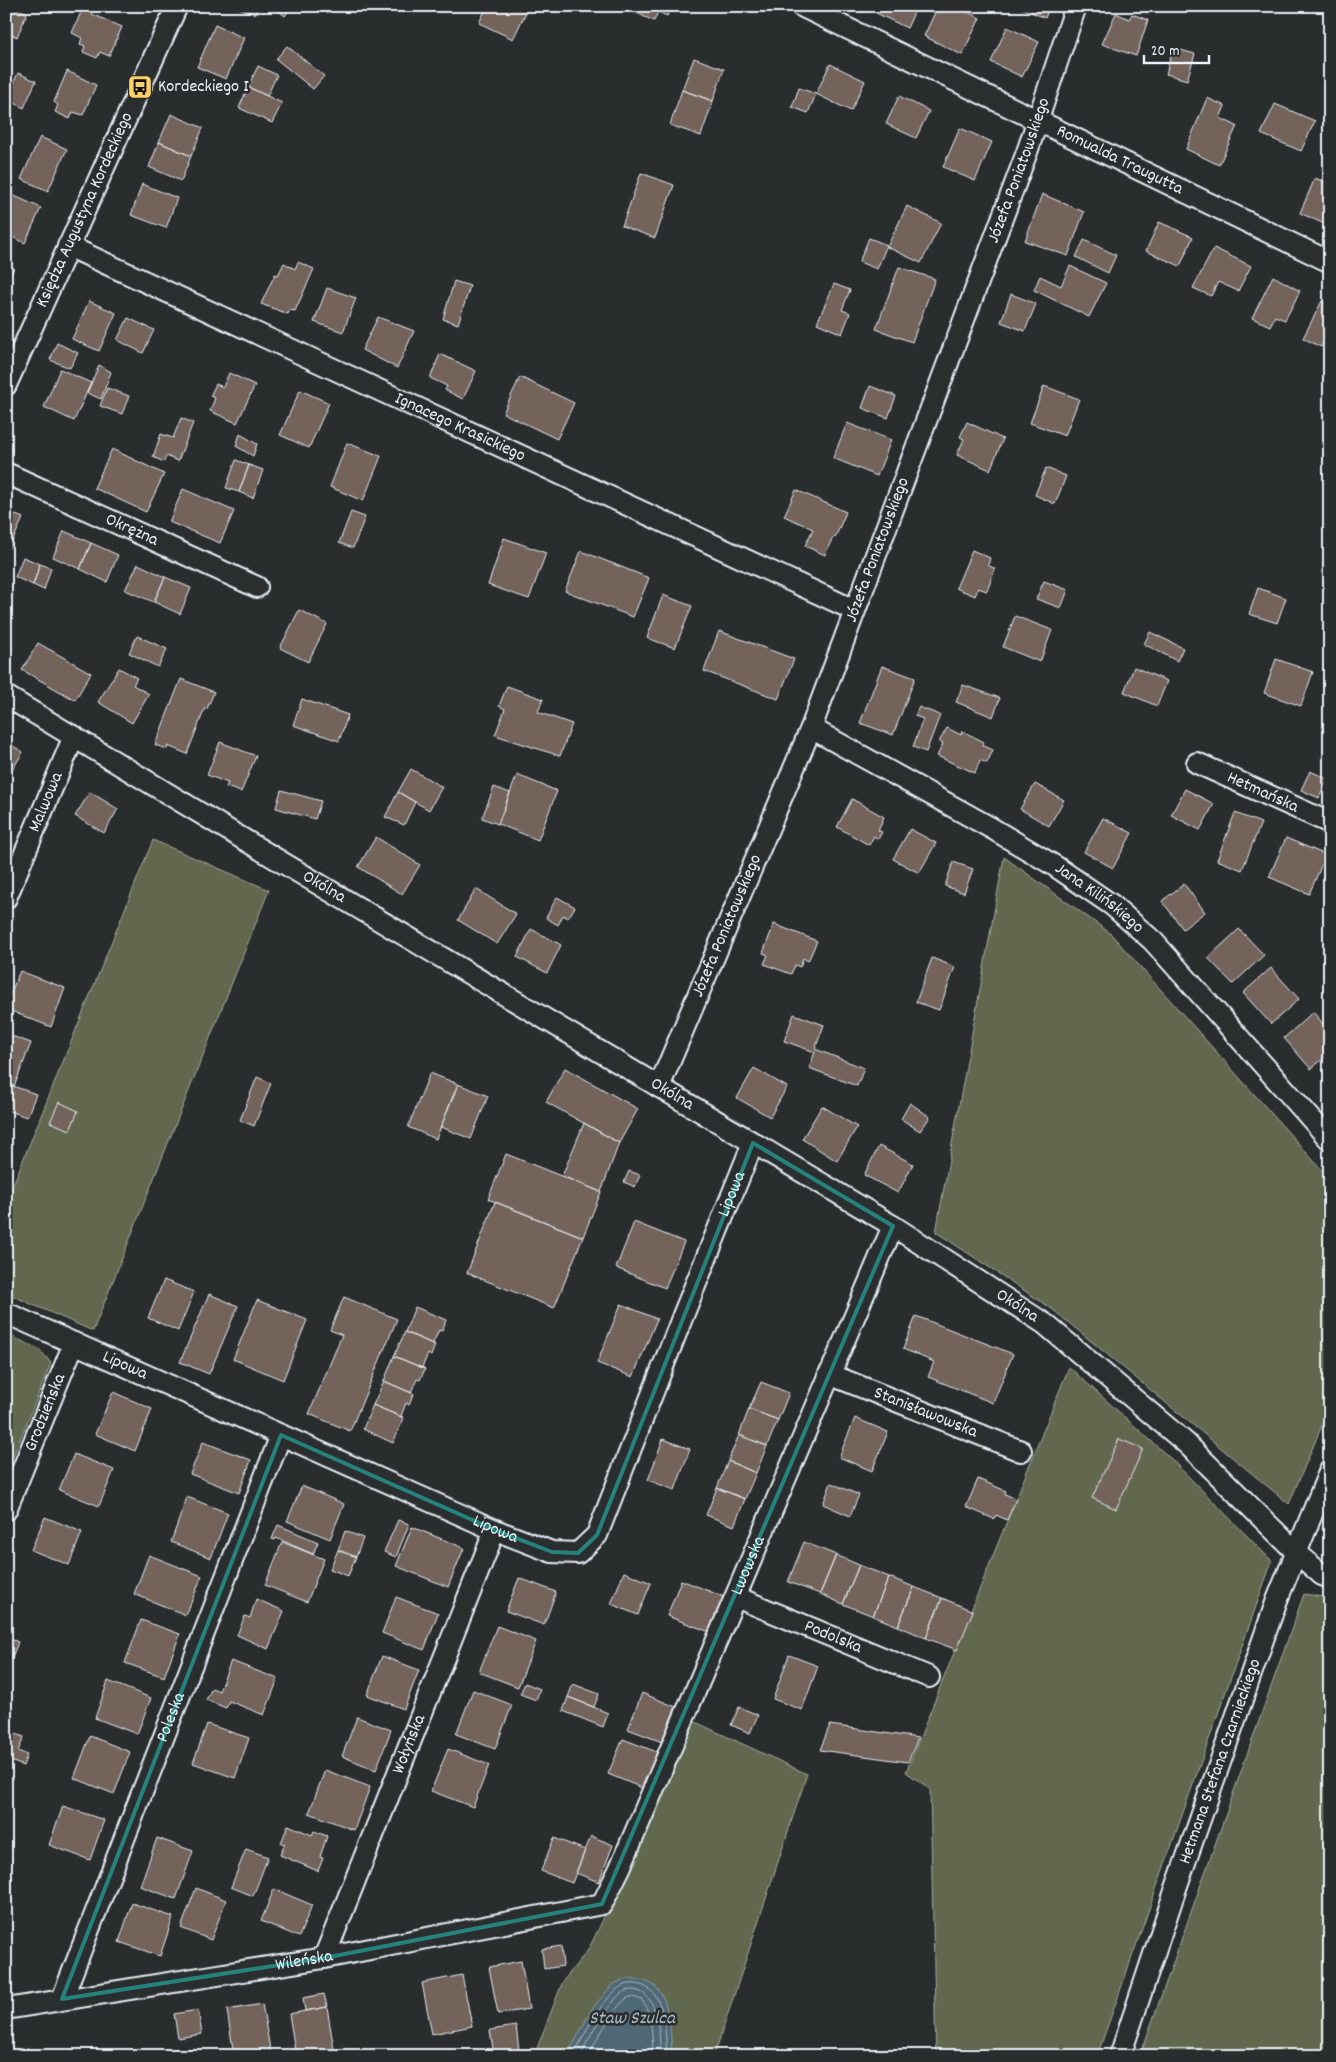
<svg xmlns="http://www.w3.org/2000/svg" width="1336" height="2062" font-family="Dekko,sans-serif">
	<rect width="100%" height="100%" fill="#2a2d2e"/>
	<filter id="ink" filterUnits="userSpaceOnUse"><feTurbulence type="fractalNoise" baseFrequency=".02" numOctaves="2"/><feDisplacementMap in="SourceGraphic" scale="10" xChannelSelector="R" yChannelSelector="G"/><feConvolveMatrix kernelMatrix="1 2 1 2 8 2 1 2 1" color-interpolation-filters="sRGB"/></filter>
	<g filter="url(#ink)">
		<!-- green -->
		<path fill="#62684e" stroke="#a5aca3" d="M153 840 269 890 93 1331 6 1293V1202Z
			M1004 857 1110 933 1330 1179V1406L1289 1504 1052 1309 936 1232Z
			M6 1334 39 1349 51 1363 6 1474Z
			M1069 1367 1170 1458 1272 1561 1097 2056H936L930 1789 906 1772Z
			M1304 1594 1330 1598V2056H1140Z
			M687 1718 807 1774 714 2056H534L563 1981 588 1950 600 1926Z"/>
		<!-- water -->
		<path fill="#4f6774" stroke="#8c9ea9" d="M627 1978C636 1979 645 1980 653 1985 670 1995 671 2038 672 2056H567L592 2009 612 1985Z"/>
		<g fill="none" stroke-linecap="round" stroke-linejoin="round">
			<!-- shore -->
			<path stroke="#abbac3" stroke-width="1" d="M573 2056C585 2033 596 2009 615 1991 621 1985 628 1983 636 1984 667 1987 665 2033 667 2056
				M580 2056C589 2038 597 2021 610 2006 613 2003 616 1997 620 1994 624 1991 629 1990 634 1990 660 1993 659 2036 661 2056
				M588 2056C595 2043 617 2000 630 1997 634 1997 639 1999 642 2000 653 2015 652 2038 653 2056"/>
		</g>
		<!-- building -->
		<path fill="#73635a" stroke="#e8f1f8" d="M6 6H11L6 17Z
			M11 6 27 13 17 37 6 32V17Z
			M233 6H258L255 14Z
			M277 6H291L285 16 275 8Z
			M487 6H525L528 8 513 39 479 23Z
			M637 6H672L667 16 658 12 654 21 634 12Z
			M879 6H917L907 28 876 13Z
			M938 6H956L980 18 962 55 924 36Z
			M1017 6H1050L1045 18Z
			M1323 6H1330V12L1322 8Z
			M82 10 122 27 109 56 100 52 97 58 83 52 85 46 80 44 82 38 72 33Z
			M1116 13 1129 19 1132 14 1148 20 1136 56 1102 44Z
			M215 25 244 38 226 79 197 67Z
			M1007 27 1039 42 1022 77 991 62Z
			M287 46 324 76 313 89 276 59Z
			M1173 48 1195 54 1187 80 1166 74Z
			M694 58 724 69 713 101 682 90Z
			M830 64 865 81 851 111 816 94Z
			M258 66 277 75 267 96 248 87Z
			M67 71 96 85 83 115 73 112 70 119 55 112 58 105 54 102Z
			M18 73 36 81 24 108 7 99Z
			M248 87 282 103 272 123 239 108Z
			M799 88 816 94 808 113 792 107Z
			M682 90 713 101 701 136 670 125Z
			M899 96 929 111 916 138 886 124Z
			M1207 98 1225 106 1220 118 1237 126 1219 165 1186 149Z
			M1275 104 1315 121 1301 151 1261 134Z
			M171 114 203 128 191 156 159 142Z
			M960 128 992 142 975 181 943 167Z
			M40 137 67 149 48 191 21 179Z
			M159 142 191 156 181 181 149 167Z
			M641 173 674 185 655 238 622 226Z
			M1315 178 1330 184 1329 226 1300 213Z
			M142 184 177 198 166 228 131 215Z
			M10 194 41 208 25 243 6 234V202Z
			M1042 194 1084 212 1068 256 1025 241Z
			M907 206 941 223 921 263 887 247Z
			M1159 222 1193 237 1180 266 1146 251Z
			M869 238 887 245 877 269 859 262Z
			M1084 240 1116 255 1108 273 1076 257Z
			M1214 248 1251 266 1238 291 1218 282 1211 296 1193 288Z
			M298 262 314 269 295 311 290 310 288 314 261 304 275 274 278 275 284 263 295 269Z
			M6 264 14 268 6 284Z
			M1070 266 1106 283 1089 317 1034 290 1040 276 1061 286Z
			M899 267 935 279 912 342 876 329Z
			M1273 276 1300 291 1285 320 1275 316 1270 326 1252 318Z
			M454 281 470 286 458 324 443 319Z
			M834 284 850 290 842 310 850 313 842 334 817 323Z
			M327 288 356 298 343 332 314 322Z
			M1011 294 1036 304 1025 331 1001 322Z
			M89 301 116 313 99 351 72 339Z
			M1322 301 1330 305V338L1326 337 1321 347 1303 338Z
			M378 317 414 331 397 368 362 350Z
			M128 318 154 330 143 353 117 340Z
			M57 343 78 353 70 368 50 360Z
			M440 354 476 371 463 399 445 390 447 386 430 378Z
			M99 365 111 372 101 399 87 393Z
			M60 369 91 383 74 421 44 407Z
			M229 373 255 385 237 423 210 411 215 398 210 396 216 384 223 387Z
			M520 377 574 403 557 439 503 413Z
			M870 386 896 396 888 418 862 408Z
			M1044 386 1079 399 1065 436 1030 423Z
			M107 388 129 396 122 414 100 406Z
			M300 390 329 403 309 448 280 435Z
			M181 418 193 423 178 461 166 456 164 462 153 457 161 434 173 438Z
			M967 422 1003 439 990 470 957 455 964 439 960 437Z
			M847 423 891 440 877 476 833 458Z
			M240 434 257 444 253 456 236 446Z
			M347 443 381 456 363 501 330 487Z
			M112 449 164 474 146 512 94 488Z
			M236 460 249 465 239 492 226 488Z
			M249 465 263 470 253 498 239 492Z
			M1046 468 1066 476 1055 504 1035 495Z
			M183 489 234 511 220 543 169 522Z
			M796 490 846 512 835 538 833 537 825 555 805 546 813 529 784 516Z
			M6 511 23 518 6 555Z
			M351 512 365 517 353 548 339 543Z
			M64 531 91 543 80 569 53 557Z
			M504 538 546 553 529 599 488 585Z
			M91 543 118 555 107 582 80 569Z
			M972 550 990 558 988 565 995 569 987 591 978 588 975 596 956 588Z
			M581 551 649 578 633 617 565 591Z
			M23 557 40 564 33 585 15 577Z
			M40 564 51 568 44 590 33 585Z
			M138 564 165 577 154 602 125 590Z
			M165 577 191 588 180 614 154 602Z
			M1044 581 1068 590 1061 608 1036 599Z
			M1258 588 1286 598 1277 623 1249 614Z
			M663 595 692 606 675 648 647 638Z
			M299 610 327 624 308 662 280 648Z
			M1015 616 1052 630 1040 662 1003 647Z
			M719 631 794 659 778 699 704 671Z
			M1150 632 1183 648 1177 661 1144 644Z
			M137 636 167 649 158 667 129 653Z
			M38 643 91 673 75 700 22 670Z
			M1276 659 1313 672 1301 706 1264 693Z
			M882 666 915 678 893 735 860 723Z
			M1134 667 1167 681 1157 706 1124 692Z
			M119 668 137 678 133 685 149 694 132 723 98 702Z
			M181 679 214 692 207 709 205 708 187 754 168 746 167 749 155 745Z
			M963 685 1000 698 993 717 956 702Z
			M507 686 543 699 538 712 572 724 560 756 495 735 505 709 499 706Z
			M302 699 348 715 339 741 293 725Z
			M919 707 940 715 926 752 913 747 923 719 915 716Z
			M947 728 961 735 962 731 984 742 982 745 993 750 987 763 980 760 975 773 937 756 943 744 939 742Z
			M6 742 23 752 6 780Z
			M220 742 256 756 241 792 226 787 228 783 207 775Z
			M411 769 442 787 429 810 398 792Z
			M1310 771 1328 779 1319 798 1301 790Z
			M517 775 557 791 538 840 498 824Z
			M1035 784 1064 800 1049 826 1020 809Z
			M494 787 510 793 498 824 482 818Z
			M1185 789 1214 804 1200 830 1171 815Z
			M281 790 321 801 315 819 276 808Z
			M90 792 118 809 104 833 75 816Z
			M398 792 415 802 404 825 385 817Z
			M852 799 884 817 878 830 882 832 878 839 874 836 869 845 837 827Z
			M1235 813 1261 823 1242 870 1217 860Z
			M1103 818 1132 833 1113 868 1084 852Z
			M910 829 936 843 919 873 893 859Z
			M376 837 420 865 402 894 358 867Z
			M1286 838 1326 855 1309 894 1269 877Z
			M953 862 973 869 964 893 945 886Z
			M1184 884 1205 912 1183 929 1162 901Z
			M476 889 516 914 497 944 458 920Z
			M557 897 575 907 568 918 563 915 558 925 546 918Z
			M774 924 817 941 808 961 803 958 800 967 795 965 791 974 764 964 768 955 763 953Z
			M531 929 561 945 547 973 517 957Z
			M1239 929 1264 955 1233 984 1208 958Z
			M932 958 955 967 939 1010 916 1002Z
			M1271 968 1299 999 1271 1024 1243 993Z
			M20 971 65 988 51 1027 6 1009V1004Z
			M1330 984V997L1323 990Z
			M1313 1012 1330 1032V1053L1311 1069 1284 1038Z
			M794 1014 824 1025 815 1049 864 1068 857 1086 809 1068 815 1052 784 1041Z
			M6 1034 31 1043 14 1087 6 1084Z
			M565 1068 638 1109 619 1143 546 1102Z
			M754 1068 787 1087 770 1117 737 1098Z
			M430 1073 458 1084 436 1139 408 1127Z
			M257 1077 271 1083 254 1126 240 1120Z
			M7 1084 36 1094 27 1117 6 1110Z
			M458 1084 488 1096 471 1139 441 1127Z
			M59 1102 78 1111 70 1130 50 1122Z
			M910 1103 930 1117 920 1131 901 1119Z
			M822 1106 857 1127 837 1161 802 1139Z
			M584 1123 619 1143 601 1192 562 1176Z
			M879 1146 913 1164 898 1193 864 1175Z
			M506 1154 601 1192 583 1237 488 1199Z
			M629 1171 640 1175 635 1187 624 1182Z
			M495 1202 583 1237 554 1308 467 1273Z
			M634 1222 684 1242 665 1288 616 1268Z
			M164 1280 194 1292 178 1331 148 1318Z
			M209 1294 238 1306 209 1374 180 1362Z
			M344 1297 397 1319 350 1431 309 1414 342 1335 330 1330Z
			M257 1300 307 1320 283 1380 233 1359Z
			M621 1304 657 1319 633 1377 597 1363Z
			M415 1307 446 1320 442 1331 439 1330 433 1343 435 1345 405 1332Z
			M916 1316 1013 1354 993 1403 928 1377 934 1362 903 1349Z
			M405 1332 435 1345 431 1356 428 1354 422 1367 425 1369 394 1356Z
			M394 1356 425 1369 420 1380 417 1379 411 1392 414 1394 384 1381Z
			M384 1381 414 1394 409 1405 406 1403 401 1416 404 1418 373 1405Z
			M761 1382 789 1393 778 1420 749 1409Z
			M113 1392 152 1409 135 1451 95 1434Z
			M373 1405 404 1418 393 1443 363 1429Z
			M749 1409 778 1420 767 1446 739 1435Z
			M855 1418 888 1432 872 1471 839 1457Z
			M739 1435 767 1446 756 1473 728 1461Z
			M663 1439 690 1449 675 1490 648 1480Z
			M1119 1439 1143 1449 1116 1509 1092 1498Z
			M203 1442 251 1460 239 1493 190 1474Z
			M74 1454 114 1470 99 1506 59 1490Z
			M728 1461 756 1473 745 1499 717 1488Z
			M978 1479 1006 1491 1005 1494 1016 1499 1007 1520 996 1515 994 1519 966 1507Z
			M831 1483 859 1495 850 1516 823 1504Z
			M302 1486 344 1504 330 1539 287 1521Z
			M717 1488 745 1499 734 1526 706 1515Z
			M187 1497 228 1513 211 1558 171 1542Z
			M45 1517 82 1532 69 1565 31 1550Z
			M398 1520 409 1524 396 1557 384 1552Z
			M278 1525 318 1542 313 1554 276 1538 275 1540 272 1539Z
			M412 1527 464 1548 448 1587 396 1566Z
			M345 1531 363 1538 356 1557 338 1550Z
			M282 1542 324 1559 307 1602 265 1585Z
			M804 1542 836 1555 820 1594 788 1582Z
			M338 1550 356 1557 348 1576 330 1569Z
			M149 1555 202 1576 186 1615 134 1594Z
			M836 1555 859 1565 843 1604 820 1594Z
			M859 1565 889 1577 873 1616 843 1604Z
			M624 1572 651 1583 638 1615 611 1604Z
			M889 1577 914 1587 898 1626 873 1616Z
			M519 1578 556 1592 544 1625 506 1611Z
			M681 1580 724 1597 710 1632 667 1616Z
			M914 1587 942 1598 926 1638 898 1626Z
			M396 1597 438 1613 424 1650 382 1633Z
			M942 1598 973 1611 957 1650 926 1638Z
			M256 1599 284 1611 268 1649 237 1635 245 1616 250 1618Z
			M141 1620 180 1634 164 1677 125 1663Z
			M497 1626 536 1641 518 1687 479 1672Z
			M6 1637 18 1642 6 1673Z
			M789 1655 818 1666 802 1710 773 1699Z
			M382 1656 419 1670 404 1709 367 1695Z
			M231 1661 278 1679 264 1715 229 1701 226 1708 206 1700 212 1688 219 1691Z
			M108 1681 151 1698 137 1734 95 1718Z
			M525 1683 540 1689 536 1700 520 1694Z
			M573 1684 599 1694 594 1707 568 1697Z
			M473 1690 512 1705 495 1749 456 1734Z
			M642 1693 676 1707 662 1742 628 1729Z
			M568 1697 608 1713 603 1727 563 1711Z
			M739 1707 758 1715 750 1733 731 1725Z
			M357 1717 391 1730 376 1770 342 1756Z
			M207 1724 249 1738 235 1778 193 1763Z
			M830 1725 918 1738 908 1762 820 1750Z
			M13 1733 24 1737 18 1751 27 1755 23 1766 6 1759V1749Z
			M90 1736 130 1752 114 1794 74 1778Z
			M623 1739 662 1754 647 1790 608 1774Z
			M448 1749 489 1765 473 1807 431 1791Z
			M325 1770 370 1787 354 1830 309 1813Z
			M63 1806 104 1820 90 1860 49 1845Z
			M288 1825 312 1835 314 1831 327 1836 320 1857 323 1858 318 1871 280 1855 285 1844 281 1843Z
			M591 1836 613 1845 599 1882 576 1873Z
			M157 1838 193 1851 176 1899 140 1886Z
			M554 1838 585 1850 572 1883 541 1871Z
			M246 1849 268 1857 253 1896 231 1887Z
			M196 1888 226 1900 211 1940 181 1928Z
			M274 1889 312 1905 299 1937 261 1921Z
			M132 1903 173 1917 160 1956 119 1942Z
			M561 1946 563 1966 544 1969 542 1949Z
			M521 1961 529 2009 498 2014 489 1967Z
			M462 1975 472 2026 432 2034 422 1983Z
			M324 1994 327 2007 305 2011 303 1998Z
			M262 2004 271 2055 234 2056 227 2010Z
			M327 2007 335 2056H296L289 2014Z
			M198 2010 202 2034 178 2038 174 2014Z
			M516 2026 519 2051 494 2055 490 2030Z"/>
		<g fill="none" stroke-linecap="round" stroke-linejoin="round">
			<defs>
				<g id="street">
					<path id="s1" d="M801 6 1330 262"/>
					<path id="s2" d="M68 246 854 610"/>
					<path id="s3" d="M6 385 177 6"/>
					<path id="s4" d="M6 473 257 587"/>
					<path id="s5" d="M6 696 253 845 893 1226 1045 1324 1187 1444 1296 1552 1322 1575 1330 1578"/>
					<path id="s6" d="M811 728 993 829 1055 866 1112 905 1153 941 1330 1140"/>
					<path id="s7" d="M1197 763 1330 823"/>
					<path id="s8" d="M6 898 74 736"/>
					<path id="s9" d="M659 1087 811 728 1027 152 1076 6"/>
					<path id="s10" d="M6 1313 495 1530 552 1552 578 1553 597 1535 684 1313 753 1143"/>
					<path id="s11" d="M829 1374 1021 1451"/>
					<path id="s12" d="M6 1510 74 1343"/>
					<path id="s13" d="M736 1597 929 1677"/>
					<path id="s14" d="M324 1958 495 1530"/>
					<path id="s15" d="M62 1999 281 1435"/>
					<path id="s16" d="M6 2009 324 1958 602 1904 620 1868 893 1226"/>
					<path id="s17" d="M1120 2056 1175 1891 1277 1600 1330 1470"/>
				</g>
			</defs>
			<!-- street casing -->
			<use href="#street" stroke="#e8f1f8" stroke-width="24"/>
			<!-- street -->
			<use href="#street" stroke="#2a2d2e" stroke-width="20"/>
		</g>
	</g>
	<!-- marked area -->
	<path fill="none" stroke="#25827c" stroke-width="4" stroke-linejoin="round" d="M753 1143 893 1226 602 1904 324 1958 62 1999 281 1435 495 1530 552 1552 578 1553 597 1535Z"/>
	<!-- icons -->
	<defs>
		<symbol id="bus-square" viewBox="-11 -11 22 22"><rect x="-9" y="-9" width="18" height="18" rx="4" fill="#ffd166" stroke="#2a2d2e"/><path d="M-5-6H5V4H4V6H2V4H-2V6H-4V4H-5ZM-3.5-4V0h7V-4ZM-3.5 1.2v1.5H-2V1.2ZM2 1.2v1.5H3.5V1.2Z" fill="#111"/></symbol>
	</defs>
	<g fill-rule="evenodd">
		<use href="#bus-square" x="126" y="73" width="28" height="28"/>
	</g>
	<g text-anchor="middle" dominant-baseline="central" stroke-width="5" stroke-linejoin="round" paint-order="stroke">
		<!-- poi labels -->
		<g font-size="18" fill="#e8f1f8" stroke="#2a2d2e" text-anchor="start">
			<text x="158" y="87">Kordeckiego I</text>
		</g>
		<!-- street labels -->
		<g font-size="18" fill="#e8f1f8" stroke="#2a2d2e">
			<text stroke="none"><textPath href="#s1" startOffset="354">Romualda Traugutta</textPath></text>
			<text stroke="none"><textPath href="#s9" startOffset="985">Józefa Poniatowskiego</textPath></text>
			<text stroke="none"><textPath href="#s3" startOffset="192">Księdza Augustyna Kordeckiego</textPath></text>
			<text stroke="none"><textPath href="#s2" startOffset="432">Ignacego Krasickiego</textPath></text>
			<text stroke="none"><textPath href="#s4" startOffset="138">Okrężna</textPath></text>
			<text stroke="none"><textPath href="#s9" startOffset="580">Józefa Poniatowskiego</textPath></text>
			<text stroke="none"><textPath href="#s7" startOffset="72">Hetmańska</textPath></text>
			<text stroke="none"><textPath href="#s8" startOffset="104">Malwowa</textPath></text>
			<text stroke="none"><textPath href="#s5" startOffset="371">Okólna</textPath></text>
			<text stroke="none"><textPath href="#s6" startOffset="335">Jana Kilińskiego</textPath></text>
			<text stroke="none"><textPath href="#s9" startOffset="175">Józefa Poniatowskiego</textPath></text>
			<text stroke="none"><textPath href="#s5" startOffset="776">Okólna</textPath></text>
			<text stroke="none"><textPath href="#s10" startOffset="1015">Lipowa</textPath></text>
			<text stroke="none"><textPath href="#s5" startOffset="1181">Okólna</textPath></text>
			<text stroke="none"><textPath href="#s10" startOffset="130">Lipowa</textPath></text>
			<text stroke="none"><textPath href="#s12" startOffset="105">Grodzieńska</textPath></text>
			<text stroke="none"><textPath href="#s11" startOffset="104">Stanisławowska</textPath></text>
			<text stroke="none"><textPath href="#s10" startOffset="535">Lipowa</textPath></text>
			<text stroke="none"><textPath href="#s16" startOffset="974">Lwowska</textPath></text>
			<text stroke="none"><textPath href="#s13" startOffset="105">Podolska</textPath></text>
			<text stroke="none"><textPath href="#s15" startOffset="302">Poleska</textPath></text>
			<text stroke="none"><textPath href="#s14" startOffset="230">Wołyńska</textPath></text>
			<text stroke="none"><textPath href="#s17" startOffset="311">Hetmana Stefana Czarnieckiego</textPath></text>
			<text stroke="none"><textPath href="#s16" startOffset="302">Wileńska</textPath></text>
		</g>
		<!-- water labels -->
		<g font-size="19" font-style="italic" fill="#abbac3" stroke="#2a2d2e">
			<text x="632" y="2019">Staw Szulca</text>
		</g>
	</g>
	<!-- margin -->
	<rect width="1336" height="2062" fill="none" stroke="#2a2d2e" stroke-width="25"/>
	<rect x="12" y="12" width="1311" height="2037" fill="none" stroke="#e8f1f8" stroke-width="2" filter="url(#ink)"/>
	<!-- scale -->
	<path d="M1144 55v8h65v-8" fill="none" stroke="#e8f1f8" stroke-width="2.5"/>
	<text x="1151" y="55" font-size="15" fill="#e8f1f8" stroke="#2a2d2e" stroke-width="4" paint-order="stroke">20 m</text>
</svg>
